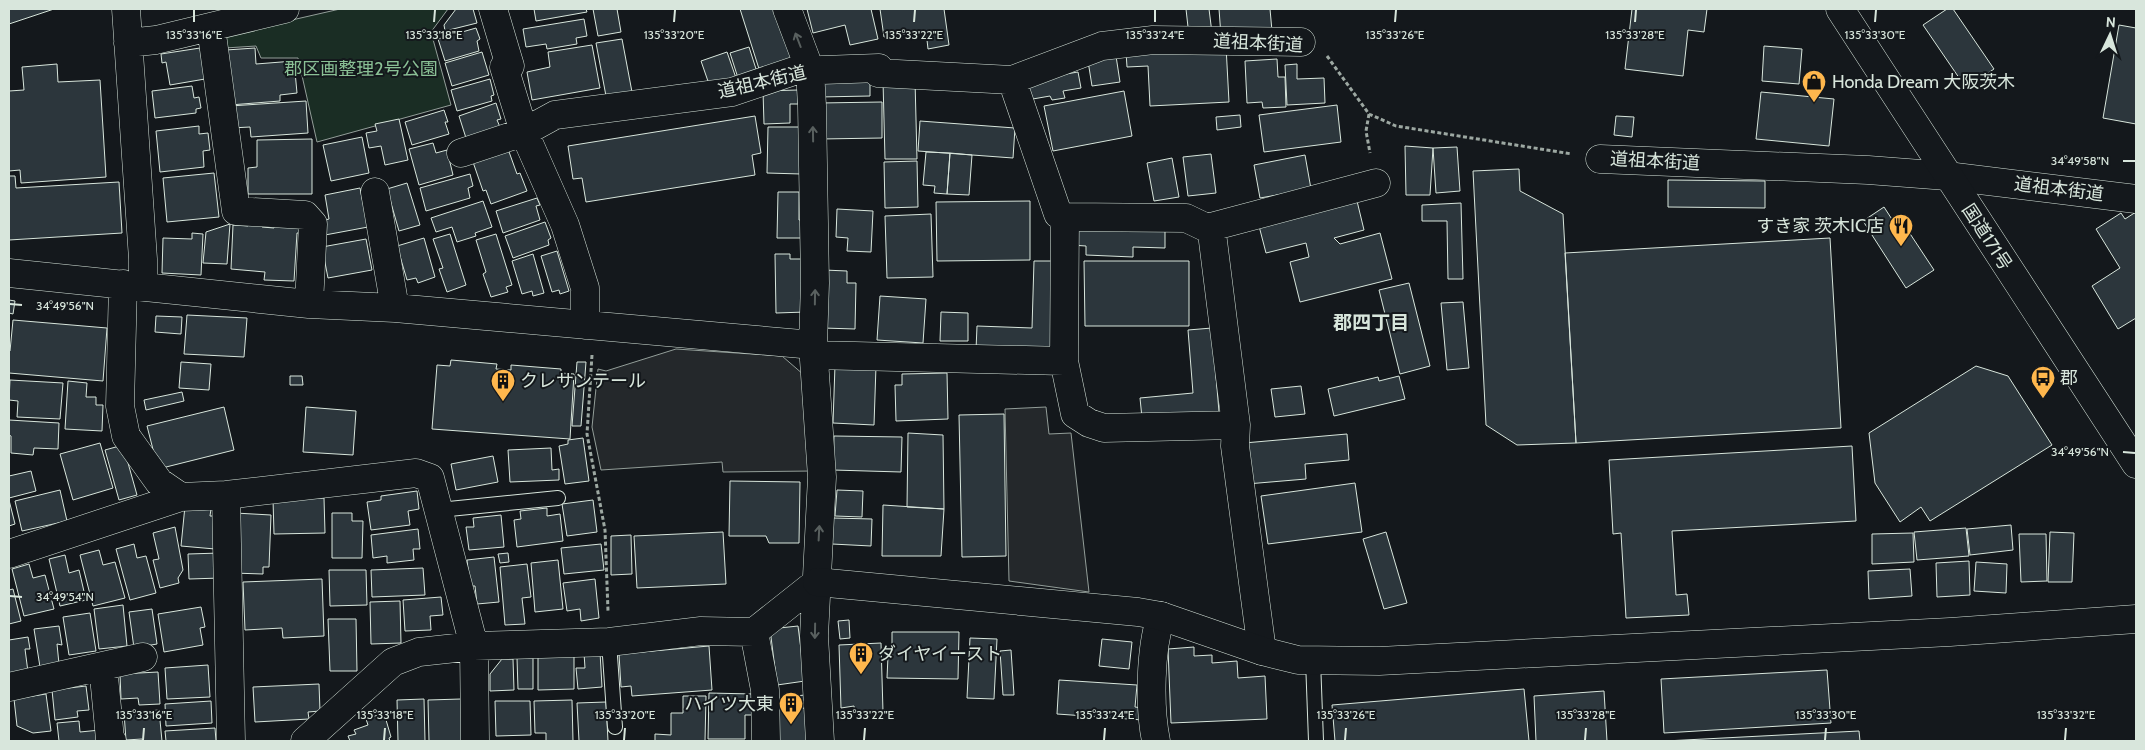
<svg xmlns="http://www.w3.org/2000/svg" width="2145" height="750" font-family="Cabin,'Noto Sans JP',sans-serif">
	<rect width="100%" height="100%" fill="#14181c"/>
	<!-- green -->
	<path fill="#1a2d24" stroke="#939e99" d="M340 9H448L431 32 451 105 317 142 298 58H261L256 46 225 48 222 36Z"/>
	<!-- parking -->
	<path fill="#24282b" stroke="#939e99" d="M676 349 782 356 804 375 813 471 723 472 722 462 601 470 592 427 598 369 606 371Z
		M1046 407 1049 434 1071 433 1089 592 1009 581 1005 409Z"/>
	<!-- building -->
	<path fill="#2c363c" stroke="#d8e6dc" d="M9 9H54L9 24Z
		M456 9H473L477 23 445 31 444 25Z
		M534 9H586L587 12 536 21Z
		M593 9H617L621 32 598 36Z
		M740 9H776L792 62 760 72Z
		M807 9H871L878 39 850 45 845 25 813 33Z
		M880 9H944L949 45 928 49 926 31 884 37Z
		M1186 9H1209L1212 33 1189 36Z
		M1219 9H1270L1272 31 1221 36Z
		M1632 9H1707L1704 32 1688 30 1683 76 1625 69Z
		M1947 9H1953L1994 69 1966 88 1923 25Z
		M584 19 587 36 576 38 577 44 547 49 546 44 526 47 523 29Z
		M2119 25 2136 28V124L2103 118Z
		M476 28 480 39 477 41 479 51 445 61 438 39Z
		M622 39 632 92 606 96 596 43Z
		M592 45 600 88 532 100 527 72 550 67 548 52Z
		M1226 46 1229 102 1150 106 1148 66 1127 67 1126 52Z
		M1764 46 1802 49 1799 84 1762 81Z
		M749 47 757 72 738 78 730 53Z
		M200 48 205 79 170 85 166 62 162 63 161 54Z
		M255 48 256 64 294 61 297 93 280 95V101L230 105 226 50Z
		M482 52 489 75 452 86 445 63Z
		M727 52 736 78 710 87 701 61Z
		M1116 56 1120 82 1092 86 1088 61Z
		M1277 59 1278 77H1285L1286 107 1263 108 1262 102 1247 103 1245 61Z
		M57 64 58 82 100 80 106 177 21 183 20 170 9 171V91L24 90 22 67Z
		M1297 64V79L1324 78 1325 103 1287 105 1285 65Z
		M1078 72 1081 88 1063 91 1065 98 1052 100 1050 96 1027 100 1024 81Z
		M819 77H870V96L819 97Z
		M490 79 494 95 491 96 492 101 457 111 451 90Z
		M915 80 917 159H885L883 81Z
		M192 86 194 98 199 97 201 108 196 109V113L155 118 152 91Z
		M798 90V104H790V123L764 124 763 91Z
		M1124 91 1132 136 1053 151 1044 106Z
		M1761 92 1834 99 1829 146 1756 139Z
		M306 101 308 133 251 137 250 127 231 128 230 106Z
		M882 102V138L821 139 820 103Z
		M496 103 501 119 497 120 500 127 466 138 459 116Z
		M1337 105 1341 142 1264 152 1259 115Z
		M444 110 448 122H445L449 134 412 145 405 122Z
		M1240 115 1241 127 1217 130 1216 117Z
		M755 116 761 153 752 155 755 175 586 202 582 178 573 179 568 146Z
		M1616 116 1634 117 1632 137 1614 135Z
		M399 119 408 160 385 165 381 146 369 148 366 133 377 131 375 124Z
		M920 121 1015 128 1013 158 918 151Z
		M199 126V134L208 133 210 150 203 151 204 167 160 172 156 131Z
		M768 127H802L801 174 767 173Z
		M362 137 369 173 331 181 323 145Z
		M312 139V194H248V168L257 167V140Z
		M433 143 436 153 447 150 453 175 419 185 409 149Z
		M1405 146 1433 148 1430 195H1406Z
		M1457 147 1460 191 1436 193 1433 148Z
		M508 149 517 174 520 173 527 191 491 204 486 190 483 191 473 162Z
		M926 152 950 153 947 194 934 193 935 186 923 185Z
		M950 153 972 155 969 195 947 194Z
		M1211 154 1216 193 1188 196 1183 157Z
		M1305 155 1311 189 1260 198 1254 165Z
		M1172 158 1179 197 1154 201 1147 163Z
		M917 161 918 207 885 208 884 162Z
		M1519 169 1520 191 1563 214 1576 443 1517 445 1486 425 1473 171Z
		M214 173 219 217 167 222 163 178Z
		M470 174 473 186 468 188 470 198 426 211 420 188Z
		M9 176H15L16 188 119 182 122 233 9 240Z
		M1668 180 1765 181V208L1668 207Z
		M407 183 420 225 399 231 387 189Z
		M360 188 368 227 325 235 322 221 329 219 325 195Z
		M778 192H799V220H805V238H777Z
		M537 198 540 205 536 206 540 220 503 233 496 211Z
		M483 201 492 227 475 233 476 236 457 242 452 227 436 232 431 218Z
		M1030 201V260L937 261 936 202Z
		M1357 201 1364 230 1334 238 1340 244 1380 233 1392 279 1300 302 1290 262 1309 257 1306 243 1266 253 1259 226Z
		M1461 203 1463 279H1448L1447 221H1422V205Z
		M1884 207 1895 224 1901 220 1934 270 1906 288 1863 221Z
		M837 209 873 211 871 252 847 251 848 238 836 237Z
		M2136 212V318L2118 329 2092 286 2120 268 2096 229 2121 213 2125 219Z
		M931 214 933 277 887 278 885 216Z
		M248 220 262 221V227L274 228 275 222 303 227V233H297L294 281 264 280 265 272 231 269 233 225 248 226Z
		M545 222 551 238 548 240 549 245 513 258 505 236Z
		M1072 222 1165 225V248L1133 247V257L1086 255V246L1071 245Z
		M230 224 227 264 203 263 206 232Z
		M192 233 203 234 201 275 162 273 163 238 192 239Z
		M450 234 466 285 447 292 439 269 443 268 433 239Z
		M496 234 512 285 506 287 508 292 491 297 483 274 486 272 476 240Z
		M424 238 435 277 418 283 416 278 407 280 397 246Z
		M1830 238 1841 428 1576 443 1565 253Z
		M366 239 372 270 328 278 322 247Z
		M557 251 569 291 560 294 559 290 552 292 541 256Z
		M533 254 544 293 533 296 532 291 522 294 512 261Z
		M775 254H790V259H805L806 312 776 313Z
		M1034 261H1059L1057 353 976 350 977 326 1032 328Z
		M1084 261H1189V326H1085Z
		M824 270 847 271V283H856L855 329 823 328Z
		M1409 283 1430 366 1400 374 1379 290Z
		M880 296 926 299 923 343 877 340Z
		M9 300 15 301 13 314 9 313Z
		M1463 302 1469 368 1447 370 1441 303Z
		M941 312 968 313V341H940Z
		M187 315 247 318 244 357 184 354Z
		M156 316 182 317 181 334 155 332Z
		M13 320 107 328 103 381 9 373V350L10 351Z
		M1212 328 1219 412 1142 418 1140 398 1193 393 1188 330Z
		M451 360 497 364 496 369 511 370V365L561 369V373L574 374 570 439 432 429 437 365 450 366Z
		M181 362 211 364 209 390 179 388Z
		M577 362H586L581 426H572Z
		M835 365 876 366 874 425 833 423Z
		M1976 366 2008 376 2052 445 1930 521 1921 507 1900 522 1875 483 1869 433Z
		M947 373 948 419 896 421 895 385H902V374Z
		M290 376H302L303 385H290Z
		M1399 376 1405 399 1334 416 1328 389 1378 377 1379 381Z
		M10 380 63 383 60 419 17 417 18 401 9 400Z
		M68 381 87 383 86 397H96V405H103L102 431 65 429Z
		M1301 386 1305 414 1275 417 1271 389Z
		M182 392 184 401 146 410 144 400Z
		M224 407 234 450 158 469 147 426Z
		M306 407 356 411 353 455 303 452Z
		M1004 414 1006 556 962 557 959 415Z
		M9 420 59 423 58 449 34 448 33 455 11 453V436L9 435Z
		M908 433 943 435 944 509 907 507Z
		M1347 434 1349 460 1305 464 1306 479 1247 484 1244 443Z
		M834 436 902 437 901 472 833 470Z
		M583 438 589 481 565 484 559 446 568 444V440Z
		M100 443 113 488 73 500 60 454Z
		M123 445 137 495 119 500 105 450Z
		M1852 446 1856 521 1672 531 1676 595 1687 594 1689 615 1626 618 1621 533 1613 534 1609 460Z
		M551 448 552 470 559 469V480L510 482 508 450Z
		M493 456 498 482 456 490 451 464Z
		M31 471 36 491 9 498V476Z
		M730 481 800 482 799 543H769L766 536H729Z
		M1355 483 1362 532 1268 544 1261 496Z
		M60 490 67 521 22 531 15 501Z
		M837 490 863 491 862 517 835 516Z
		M417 491 419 509 408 511 410 525 371 530 367 502 381 500V496Z
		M324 498 325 533 274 534 273 499Z
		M9 500 15 524 9 526Z
		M593 500 597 532 567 536 562 504Z
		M883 505 944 509 941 556H882Z
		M185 506 211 509 210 516H217L215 549 181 546Z
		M547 508V516L560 514 563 541 517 547 514 520 521 519 520 511Z
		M235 513 271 515 269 567H263V574L232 573Z
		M332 513H352V521H363L362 558H332Z
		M501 515 504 547 469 550 466 527H474L473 518Z
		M833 518 872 519 871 546 832 544Z
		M2011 525 2013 550 1970 555 1967 529Z
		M175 527 183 570 178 578 179 583 160 588 153 560 159 559 153 533Z
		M1966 528 1969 556 1917 560 1914 532Z
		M418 529 420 549H413L414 560 387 563V556L373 558 371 535Z
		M723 532 726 584 637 588 634 536Z
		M1386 532 1407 603 1384 609 1363 539Z
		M2050 532 2074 533 2072 582H2048Z
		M1913 533 1914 562 1872 564V534Z
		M2019 534H2046L2047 581 2021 582Z
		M631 535 632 574 611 575V536Z
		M134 544 137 558 146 556 156 593 130 600 116 549Z
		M601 544 604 570 564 574 561 548Z
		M99 550 103 565 115 562 125 598 93 606 80 555Z
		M220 553 221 578 189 579 188 554Z
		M508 553 509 562 500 563 498 554Z
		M65 555 69 573 79 570 86 600 60 606 49 559Z
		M494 557 499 602 477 604 475 586H470L467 560Z
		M558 560 563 609 535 612 531 563Z
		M1969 561 1970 595 1937 597 1936 563Z
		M1976 562 2007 564 2006 593 1974 591Z
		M29 564 33 578 45 575 54 609 24 616 12 569Z
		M527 564 531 597 522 598 525 624 505 625 500 567Z
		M423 568 425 595 372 597 371 570Z
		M1910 569 1912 596 1869 599 1868 571Z
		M329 570H366L367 605 330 606Z
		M322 579 324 636 283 638 282 628 245 630 243 582Z
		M595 579 599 618 581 621 580 609 567 611 563 583Z
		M13 589 21 621 9 624V590Z
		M441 597 443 615 430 616 431 630 405 631 403 600Z
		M400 601 401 643 371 644 370 602Z
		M123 605 127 646 99 649 94 609Z
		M201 607 205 627 200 628 203 645 164 652 158 614Z
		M152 609 157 644 134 648 129 612Z
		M90 613 96 651 69 655 63 617Z
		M328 619H356L357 671H330Z
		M849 620 850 638 840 639 838 621Z
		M59 626 62 645 57 644 59 664 40 667 34 629Z
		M798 626 805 681 777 685 770 629Z
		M892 632H959L958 679 887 678 888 656 892 657Z
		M28 637 30 649H25L28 672 9 675V640Z
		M970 638 997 639 994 699 967 698Z
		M1102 639 1132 642 1129 669 1099 666Z
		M881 643 883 712 855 713 854 706 841 708 839 645Z
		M709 646 712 690 632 696 631 686 621 687 619 654Z
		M1194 647V656L1212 655V663L1237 661 1238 678 1265 676 1267 719 1171 723 1168 649Z
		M1011 650 1014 695H1003L1000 651Z
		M600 652 602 687 578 689 576 668H585L584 653Z
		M574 656V689L538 690V657Z
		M517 658H533V689H518Z
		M502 659H513L514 690 490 691V674Z
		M208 665 210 697 167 699 165 668Z
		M1827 670 1831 723 1664 733 1661 679Z
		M158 672 160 704 139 705 138 698 121 699 120 674Z
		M1059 680 1137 685 1135 707 1143 708V720L1057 714Z
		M319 684 320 711 308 712 309 719 255 722 253 687Z
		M86 686 89 710 77 711 78 717 55 720 52 690Z
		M1524 689 1529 741H1335L1332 705Z
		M1604 691 1607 741H1536L1534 696Z
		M709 693 753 694V715H745V739H708Z
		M46 694 51 731 33 733 17 726 14 699Z
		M805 695 806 703H796L795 696Z
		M683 696H706L705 741H655V734L671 735V713H683Z
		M424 699 425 741H398L397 700Z
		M461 699 462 741H429L428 700Z
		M572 700 573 741H546V733H535L534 701Z
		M211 701 212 723 166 726 165 704Z
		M495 701H530L531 735 496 736Z
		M606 702 608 741H579L577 703Z
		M807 708 809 741H776L774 709Z
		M159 710 162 741H143L142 739 126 740 124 713Z
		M384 713 391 737 389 738 390 741H350L348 736 356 734 354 730 368 725 366 719Z
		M79 721 80 732 100 730 101 741H59L57 723Z
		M215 728 216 741H166L165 731Z
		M1859 731 1860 741H1665Z"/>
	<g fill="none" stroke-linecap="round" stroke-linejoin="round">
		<defs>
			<path id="service" d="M439 510 558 498
				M609 642 615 727
				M1313 660 1316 741"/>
			<path id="minor" d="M126 9 143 259V286
				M493 9 510 66 504 67 524 132 555 115 732 92 794 71 879 68 878 73 1012 80 1102 46 1153 40 1301 42
				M787 9 810 70 812 106 815 283 813 345 822 477 814 636 820 741
				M211 27 236 211 305 215 313 224 309 304
				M128 43 156 40 285 9
				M1012 80 1058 214 1065 217 1186 218 1207 228 1212 233 1236 425
				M461 153 524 132 565 225 585 288V325
				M1600 159 1868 170 1947 176 2136 199
				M375 192 395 308
				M1065 217 1064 361 1075 414 1089 423 1104 428 1236 425 1235 446 1262 651
				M1207 228 1376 183
				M9 273 309 304 395 308 813 345
				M123 284 120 406 126 436 159 482 181 497 226 495 416 473 430 478 474 646 609 642 701 631 754 632
				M814 355 1064 361
				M226 495 231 741
				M9 554 181 497
				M103 666 110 739 112 741
				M9 687 143 657
				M305 741 393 662 419 652 474 646 475 741
				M766 741 765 690 754 632 817 582
				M1156 741C1149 706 1150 650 1161 616"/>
			<path id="tertiary" d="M817 582 1138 612 1161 616 1262 651 1298 660 1379 661 1950 632 2136 619"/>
			<path id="trunk" d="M1840 9 2136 464"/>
		</defs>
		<!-- service casing -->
		<use href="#service" stroke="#d8e6dc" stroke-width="16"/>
		<!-- minor casing -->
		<use href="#minor" stroke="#d8e6dc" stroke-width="29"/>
		<!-- tertiary casing -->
		<use href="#tertiary" stroke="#d8e6dc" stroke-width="29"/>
		<!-- trunk casing -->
		<use href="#trunk" stroke="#d8e6dc" stroke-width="29"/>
		<!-- path -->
		<path stroke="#9da8a2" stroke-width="3" stroke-dasharray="4 2.5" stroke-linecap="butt" d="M1327 56 1369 114 1396 126 1572 154
			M1369 114 1366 131 1370 153
			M592 355 587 434 605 530 608 611"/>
		<!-- service -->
		<use href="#service" stroke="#14181c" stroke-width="14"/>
		<!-- minor -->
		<use href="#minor" stroke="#14181c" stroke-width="28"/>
		<!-- tertiary -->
		<use href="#tertiary" stroke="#14181c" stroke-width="28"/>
		<!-- trunk -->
		<use href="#trunk" stroke="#14181c" stroke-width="28"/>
	</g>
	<!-- one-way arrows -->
	<defs><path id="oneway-shaft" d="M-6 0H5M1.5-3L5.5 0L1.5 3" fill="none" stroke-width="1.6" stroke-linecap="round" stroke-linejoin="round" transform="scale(1.25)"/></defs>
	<g stroke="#59605f">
		<use href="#oneway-shaft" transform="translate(798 40) rotate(-111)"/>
		<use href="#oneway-shaft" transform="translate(813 134) rotate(-91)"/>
		<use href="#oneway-shaft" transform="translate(815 297) rotate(-89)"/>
		<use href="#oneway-shaft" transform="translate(819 533) rotate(-87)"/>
		<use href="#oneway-shaft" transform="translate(815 631) rotate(91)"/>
	</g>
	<!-- ticks -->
	<path fill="none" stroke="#d8e6dc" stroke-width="2" d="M194 22V10M434 22 435 10M674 22 675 10M914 22 915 10M1155 22V10M1395 22 1396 10M1635 22 1636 10M1875 22 1876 10M2123 161H2135M10 304 22 305M2123 452 2135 453M10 596 22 597M143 740 144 728M384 740 385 728M624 740 625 728M864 740 865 728M1104 740 1105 728M1345 740 1346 728M1585 740 1586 728M1825 740 1826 728M2065 740 2066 728"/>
	<!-- icons -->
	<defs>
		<symbol id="shop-pin" viewBox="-11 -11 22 30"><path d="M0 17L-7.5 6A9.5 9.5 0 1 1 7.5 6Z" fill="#ffb74d" stroke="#14181c"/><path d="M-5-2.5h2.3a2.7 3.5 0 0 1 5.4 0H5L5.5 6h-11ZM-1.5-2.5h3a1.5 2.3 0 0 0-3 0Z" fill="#111"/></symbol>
		<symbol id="restaurant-pin" viewBox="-11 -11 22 30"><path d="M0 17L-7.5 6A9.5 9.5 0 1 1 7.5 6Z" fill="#ffb74d" stroke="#14181c"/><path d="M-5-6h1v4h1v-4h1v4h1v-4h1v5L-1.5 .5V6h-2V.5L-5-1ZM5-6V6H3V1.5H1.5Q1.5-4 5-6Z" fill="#111"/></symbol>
		<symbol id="bus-pin" viewBox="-11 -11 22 30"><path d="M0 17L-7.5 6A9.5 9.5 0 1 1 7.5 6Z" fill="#ffb74d" stroke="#14181c"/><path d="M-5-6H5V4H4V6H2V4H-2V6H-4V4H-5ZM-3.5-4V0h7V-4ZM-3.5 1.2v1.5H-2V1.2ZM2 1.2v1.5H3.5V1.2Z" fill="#111"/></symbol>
		<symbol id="building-pin" viewBox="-11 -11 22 30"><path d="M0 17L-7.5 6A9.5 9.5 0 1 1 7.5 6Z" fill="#ffb74d" stroke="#14181c"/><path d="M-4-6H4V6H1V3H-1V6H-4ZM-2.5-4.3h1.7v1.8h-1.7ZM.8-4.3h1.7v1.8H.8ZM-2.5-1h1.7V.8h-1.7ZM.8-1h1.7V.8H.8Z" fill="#111"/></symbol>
	</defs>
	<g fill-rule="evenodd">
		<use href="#shop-pin" x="1800" y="68" width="28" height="38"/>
		<use href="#restaurant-pin" x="1887" y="212" width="28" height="38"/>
		<use href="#bus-pin" x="2029" y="364" width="28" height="38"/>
		<use href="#building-pin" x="489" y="367" width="28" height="38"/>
		<use href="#building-pin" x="847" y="640" width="28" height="38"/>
		<use href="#building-pin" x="777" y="690" width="28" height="38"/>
	</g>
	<g text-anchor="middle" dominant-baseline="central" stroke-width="4" stroke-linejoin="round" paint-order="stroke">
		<!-- street labels -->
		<g font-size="18" fill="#d8e6dc" stroke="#14181c">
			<text transform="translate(1258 43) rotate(3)">道祖本街道</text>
			<text transform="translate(762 82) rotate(-13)">道祖本街道</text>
			<text transform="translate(1655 161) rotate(3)">道祖本街道</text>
			<text transform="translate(2059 189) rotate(7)">道祖本街道</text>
			<text transform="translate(1987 237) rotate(57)">国道171号</text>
		</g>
		<!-- park labels -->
		<g font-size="18" fill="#8ac095" stroke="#14181c">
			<text x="361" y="69">郡区画整理2号公園</text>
		</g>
		<!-- poi labels -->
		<g font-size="18" fill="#d8e6dc" stroke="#14181c" text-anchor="start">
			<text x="1832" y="82">Honda Dream 大阪茨木</text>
			<text x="1884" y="226" text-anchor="end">すき家 茨木IC店</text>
			<text x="2060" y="378">郡</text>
			<text x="520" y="381">クレサンテール</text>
			<text x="878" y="654">ダイヤイースト</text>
			<text x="774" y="704" text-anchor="end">ハイツ大東</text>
		</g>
		<!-- neighbourhood labels -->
		<g font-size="19" font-weight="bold" fill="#d8e6dc" stroke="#14181c">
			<text x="1371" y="322">郡四丁目</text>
		</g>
	</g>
	<g font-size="12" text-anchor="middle" fill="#d8e6dc" stroke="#14181c" stroke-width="4" stroke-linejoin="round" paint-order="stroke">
		<text x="194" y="39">135°33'16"E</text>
		<text x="434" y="39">135°33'18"E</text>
		<text x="674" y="39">135°33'20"E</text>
		<text x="914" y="39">135°33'22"E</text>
		<text x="1155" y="39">135°33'24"E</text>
		<text x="1395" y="39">135°33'26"E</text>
		<text x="1635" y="39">135°33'28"E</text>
		<text x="1875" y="39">135°33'30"E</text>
		<text x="2080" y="165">34°49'58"N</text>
		<text x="65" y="310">34°49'56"N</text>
		<text x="2080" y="456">34°49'56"N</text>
		<text x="65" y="601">34°49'54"N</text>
		<text x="144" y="719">135°33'16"E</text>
		<text x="385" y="719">135°33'18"E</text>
		<text x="625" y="719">135°33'20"E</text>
		<text x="865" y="719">135°33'22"E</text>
		<text x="1105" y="719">135°33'24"E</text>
		<text x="1346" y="719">135°33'26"E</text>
		<text x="1586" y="719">135°33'28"E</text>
		<text x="1826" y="719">135°33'30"E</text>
		<text x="2066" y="719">135°33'32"E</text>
	</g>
	<!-- border -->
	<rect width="2145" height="750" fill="none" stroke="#d8e6dc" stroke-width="20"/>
	<!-- north arrow -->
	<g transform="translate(2110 35) rotate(4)" stroke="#14181c" stroke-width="4" paint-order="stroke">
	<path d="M0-4L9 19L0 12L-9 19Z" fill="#d8e6dc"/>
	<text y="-8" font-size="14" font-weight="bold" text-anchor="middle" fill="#d8e6dc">N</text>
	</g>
</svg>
